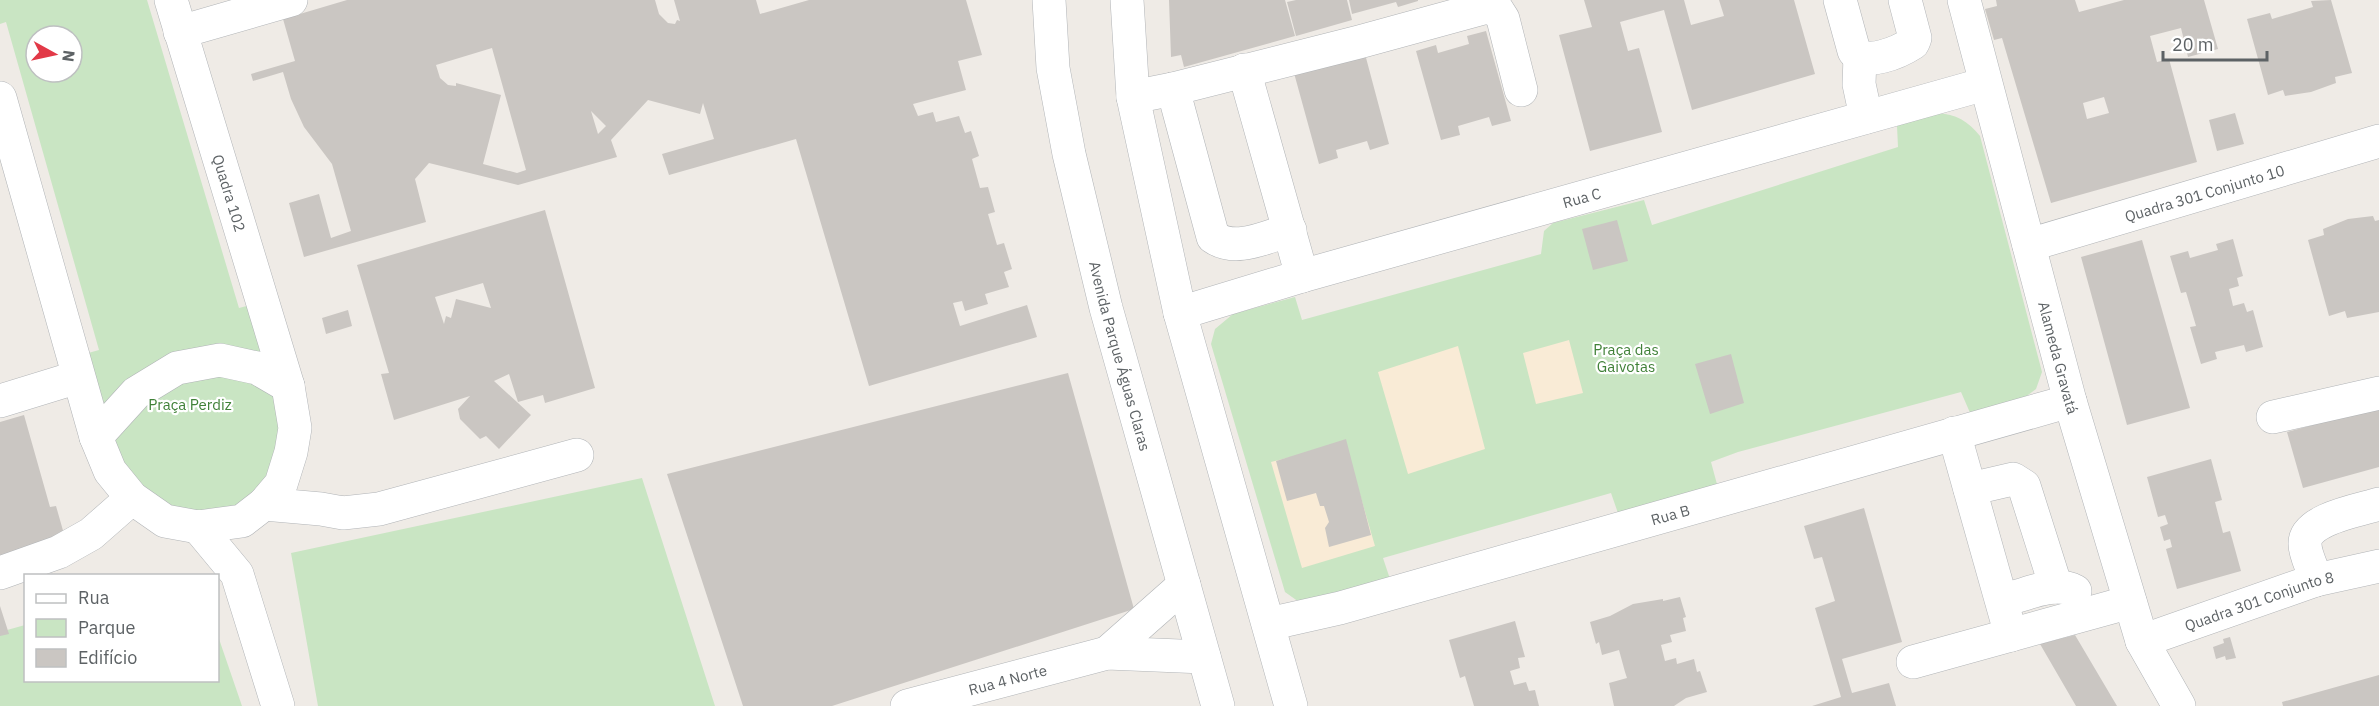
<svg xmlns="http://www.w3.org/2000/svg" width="2379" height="706" font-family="'IBM Plex Sans',sans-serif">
	<rect width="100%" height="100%" fill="#efebe6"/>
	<!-- green -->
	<path fill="#c9e5c3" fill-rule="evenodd" d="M0 0H147L239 308 262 302 295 428 242 521 132 498 74 357 99 350 6 22 0 24ZM36 36H72V72H36Z
		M1937 113C1956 114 1968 121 1980 136L2042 372 2036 389 2020 401 1971 415 1961 392 1738 452 1711 462 1718 488 1619 516 1611 493 1383 558 1391 582 1299 602 1285 592 1211 344 1215 329 1233 314 1295 297 1302 320 1541 254 1544 231 1553 223 1644 200 1652 225 1898 147 1897 126Z
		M642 478 715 706H318L291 553Z
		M25 625 26 680H218V636L242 706H0V632Z"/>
	<!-- sand -->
	<path fill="#f9ebd6" d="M1569 340 1583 393 1536 404 1523 353Z
		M1458 346 1485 449 1408 474 1378 372Z
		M1345 443 1375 546 1302 568 1271 462Z"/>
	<!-- building -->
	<path fill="#cac6c2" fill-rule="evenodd" d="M347 0H655L659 14 668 23 675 24 677 20 680 21 674 0H756L760 14 809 0H966L982 55 958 61 966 90 913 104 918 116 933 112 936 122 959 116 965 133 971 131 979 156 972 159 980 188 988 187 995 212 988 214 997 245 1004 243 1012 269 1004 272 1009 287 985 294 988 304 965 311 962 301 953 303 960 326 1027 305 1037 337 869 386 796 139 669 175 662 154 714 139 703 103 700 114 648 100 611 140 617 157 518 185 429 163 415 179 426 222 304 257 289 203 319 194 331 238 351 231 332 164 304 127 291 99 283 72 253 81 251 74 295 61 283 19ZM492 48 526 170 517 173 483 164 501 95 456 83V86L448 85 440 78 436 65ZM591 111 606 126 598 134Z
		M1169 0H1285L1295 36 1184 67 1181 55 1171 57Z
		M1296 0H1347L1352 20 1296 36 1287 2Z
		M1349 0H1418V1L1398 7 1396 2 1352 14Z
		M1584 0H1684L1691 25 1724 16 1719 0H1794L1815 74 1692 110 1664 10 1620 22 1628 51 1639 48 1662 132 1590 151 1559 35 1592 27Z
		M1996 0H2075L2079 12 2124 0H2204L2218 49 2188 57 2181 28 2150 36 2157 62 2169 59 2197 162 2051 203 2002 38 1994 40 1985 9 1997 6ZM2104 97 2109 113 2087 119 2083 103Z
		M2331 0 2352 73 2335 77 2336 83 2311 92 2285 96 2283 90 2268 95 2247 19 2270 13 2272 19 2313 7 2311 1Z
		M1486 31 1511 121 1492 126 1489 117 1458 126 1460 135 1441 140 1416 51 1436 45 1438 53 1469 44 1467 36Z
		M1365 54 1389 144 1370 150 1367 141 1336 150 1338 158 1319 164 1294 73Z
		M2235 113 2244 144 2217 151 2209 120Z
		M545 210 595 388 545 403 543 395 518 402 509 374 494 381 531 415 499 449 486 436 480 439 460 419 458 409 470 396 394 420 381 374 389 373 357 265ZM483 283 491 308 456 299 451 318 446 316 444 324 435 297Z
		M2373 216 2375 221 2379 220V312L2347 318 2345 311 2329 316 2308 240 2324 235 2323 229 2348 219Z
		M1617 220 1628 261 1593 270 1582 229Z
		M2233 239 2243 276 2237 278 2239 286 2229 289 2233 306 2244 303 2247 312 2253 310 2263 347 2246 352 2244 345 2215 352 2217 359 2201 364 2190 327 2196 326 2186 292 2181 293 2170 256 2188 251 2190 258 2218 250 2216 244Z
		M2142 240 2190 408 2127 425 2081 257Z
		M348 310 352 326 326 334 322 318Z
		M1731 354 1744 403 1710 414 1695 364Z
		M1068 373 1134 609 832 706H743L667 474Z
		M2379 407V467L2303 488 2287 432Z
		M24 415 50 507 56 506 66 541 0 580V422Z
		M1346 439 1371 535 1329 547 1325 528 1329 522 1324 506H1320L1316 493 1287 501 1276 461Z
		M2211 459 2222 500 2215 502 2222 529 2223 533 2230 531 2241 571 2177 589 2166 549 2172 547 2170 539 2164 541 2160 527 2168 524 2165 515 2158 517 2147 477Z
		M1864 508 1902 642 1842 659 1852 693 1889 683 1896 706H1812L1841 697 1815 608 1835 601 1822 557 1814 559 1804 526Z
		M1680 597 1686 617 1683 618 1686 631 1670 635 1672 642 1661 645 1665 661 1676 658 1677 664 1694 659 1697 672 1700 671 1707 692 1686 698 1674 706H1614L1609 683 1627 678 1625 672 1619 650 1602 655 1599 642 1596 644 1590 622 1610 616 1633 604 1663 599V601Z
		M0 606 9 634 0 636Z
		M1515 621 1525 657 1518 658 1520 668 1510 671 1514 685 1526 682 1529 691 1535 690 1539 706H1474L1465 676 1460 678 1449 640Z
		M2075 635 2117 706H2076L2040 644Z
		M2230 637 2236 658 2226 660 2225 656 2216 659 2213 647 2224 643 2223 639Z
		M2379 675V706H2283L2282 702Z"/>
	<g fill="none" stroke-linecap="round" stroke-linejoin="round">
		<defs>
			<g id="minor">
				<path id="s1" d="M1049 0 1053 68 1069 154 1106 308 1218 706"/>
				<path d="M1127 0 1133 97 1180 313 1291 706"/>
				<path d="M1840 0 1854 51C1866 67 1899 52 1913 43L1915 38 1905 0"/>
				<path id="s2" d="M1964 0 2070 401 2142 641 2179 706"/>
				<path d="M180 32 291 0"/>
				<path d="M1860 57 1859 84 1866 117"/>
				<path d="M1244 70 1302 276"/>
				<path d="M1173 89 1213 237C1236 253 1265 237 1290 230"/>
				<path d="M1133 97 1173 89 1359 42 1483 8H1496L1503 19 1521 90"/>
				<path d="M0 98 96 437 110 471 132 498 165 521 198 527 242 521 264 504 281 484 291 452 295 428 288 386 171 0"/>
				<path id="s3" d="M2029 245 2379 141"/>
				<path id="s4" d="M1180 313 1302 276 1985 84"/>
				<path d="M0 401 78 377"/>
				<path d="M2273 417 2379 393"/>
				<path d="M1954 433 2011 635"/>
				<path d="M96 437 136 393 177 368 220 360 257 368 288 386"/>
				<path d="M1970 489 2013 479 2024 486 2056 587"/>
				<path d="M264 504 321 509 343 513 379 509 577 455"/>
				<path d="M198 527 237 574 278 706"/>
				<path d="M0 573 59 552 91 534 132 498"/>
				<path d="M2316 580C2313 569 2305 555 2305 544 2304 519 2360 510 2379 504"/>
				<path d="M2002 601C2024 595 2054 580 2075 591"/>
				<path id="s5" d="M1269 624 1340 608 2070 401"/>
				<path id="s6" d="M2142 641 2316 580 2379 566"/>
				<path d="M1107 653 1184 585"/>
				<path d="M1913 662 2130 602"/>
				<path id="s7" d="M907 706 1107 653 1204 657"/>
			</g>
		</defs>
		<!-- minor casing -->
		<use href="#minor" stroke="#b1b4b7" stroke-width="34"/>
		<!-- minor -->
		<use href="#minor" stroke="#fff" stroke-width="33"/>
	</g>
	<g text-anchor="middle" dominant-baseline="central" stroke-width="4.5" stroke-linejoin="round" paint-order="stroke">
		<!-- street labels -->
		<g font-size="15" fill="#5d6265" stroke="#fff">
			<text transform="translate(229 193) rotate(73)">Quadra 102</text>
			<text stroke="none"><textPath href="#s3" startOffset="183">Quadra 301 Conjunto 10</textPath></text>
			<text stroke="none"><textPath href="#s4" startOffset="418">Rua C</textPath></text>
			<text stroke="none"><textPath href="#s1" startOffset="364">Avenida Parque Águas Claras</textPath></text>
			<text stroke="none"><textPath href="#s2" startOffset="370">Alameda Gravatá</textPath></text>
			<text stroke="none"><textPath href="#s5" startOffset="416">Rua B</textPath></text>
			<text stroke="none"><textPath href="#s6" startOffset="124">Quadra 301 Conjunto 8</textPath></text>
			<text stroke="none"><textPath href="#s7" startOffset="104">Rua 4 Norte</textPath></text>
		</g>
		<!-- park labels -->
		<g font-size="15" fill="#408138" stroke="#fff">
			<text x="1626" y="349">Praça das<tspan x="1626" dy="17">Gaivotas</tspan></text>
			<text x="190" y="404">Praça Perdiz</text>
		</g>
	</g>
	<!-- legend -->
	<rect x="24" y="574" width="195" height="108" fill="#ffffff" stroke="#bec0c1" stroke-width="1.5"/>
	<rect x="36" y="594" width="30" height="9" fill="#ffffff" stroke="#bec0c1" stroke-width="1.5"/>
	<text x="78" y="604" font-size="18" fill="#5d6265">Rua</text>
	<rect x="36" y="619" width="30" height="18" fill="#c9e5c3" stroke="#bec0c1" stroke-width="1.5"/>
	<text x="78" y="634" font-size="18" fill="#5d6265">Parque</text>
	<rect x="36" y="649" width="30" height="18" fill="#cac6c2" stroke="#bec0c1" stroke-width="1.5"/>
	<text x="78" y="664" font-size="18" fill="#5d6265">Edifício</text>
	<!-- north arrow -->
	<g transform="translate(54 54) rotate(98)"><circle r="28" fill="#ffffff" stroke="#bec0c1" stroke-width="1.5"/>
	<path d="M0-4.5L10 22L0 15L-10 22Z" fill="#e23947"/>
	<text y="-9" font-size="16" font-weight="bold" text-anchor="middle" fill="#5d6265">N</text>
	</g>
	<!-- scale -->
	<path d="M2163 51v9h104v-9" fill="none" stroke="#5d6265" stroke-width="3"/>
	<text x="2172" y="51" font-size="18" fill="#5d6265" stroke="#ffffff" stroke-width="4.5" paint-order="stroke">20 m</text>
</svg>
